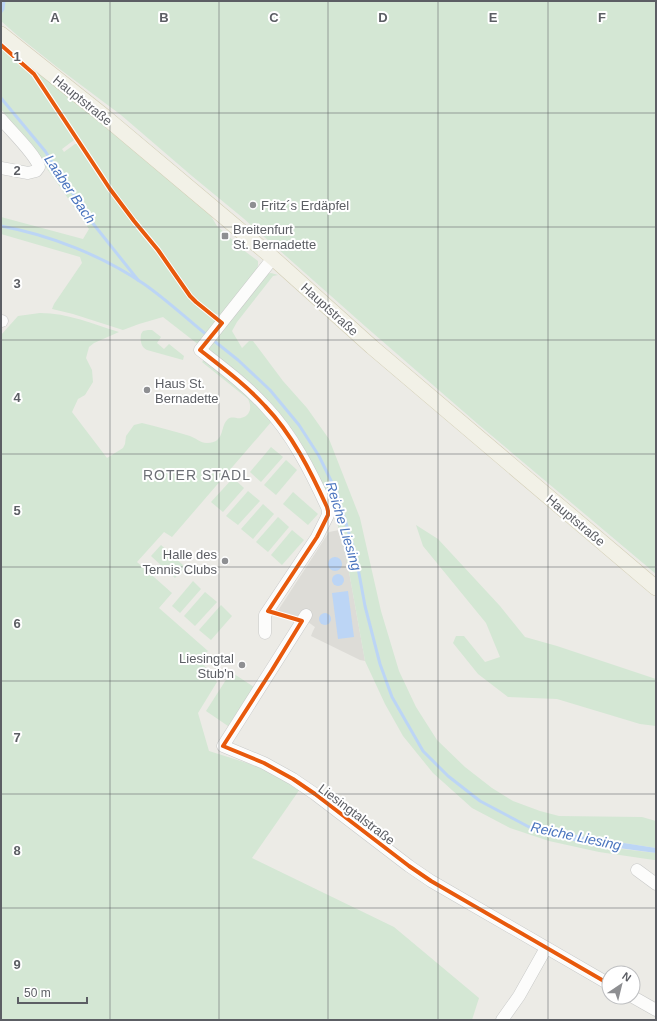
<svg xmlns="http://www.w3.org/2000/svg" width="657" height="1021" viewBox="0 0 657 1021" font-family="Helvetica,sans-serif">
  <style>
    .industrial { fill: #dddcd7 }
    .green { fill: #d4e7d4 }
    .water { fill: #bcd5f5 }
    .lines { fill: none; stroke-linecap: round; stroke-linejoin: round }
    .stream { stroke: #bcd5f5; stroke-width: 3 }
    .minor-casing { stroke: #c8c9c8; stroke-width: 13 }
    .major-casing { stroke: #d3ceb5; stroke-width: 16 }
    .minor { stroke: #fcfcfb; stroke-width: 12 }
    .major { stroke: #f2f1e7; stroke-width: 15 }
    .cycleway-casing { stroke: #fff; stroke-width: 6 }
    .cycleway { stroke: #e8590c; stroke-width: 4 }
    .grid { fill: none; stroke: #5c5e64; stroke-width: 1; stroke-opacity: 0.55 }
    .poi-dot { fill: #8e8f92; stroke: #fff; stroke-width: 1.5 }
    .labels { text-anchor: middle; stroke-width: 4; stroke-linejoin: round; paint-order: stroke }
    .street-label { font-size: 13px; fill: #5c5e64; stroke: #fff }
    .poi-label { font-size: 13px; fill: #5c5e64; stroke: #fff; text-anchor: start }
    .water-label { font-size: 14px; font-style: italic; fill: #4a74be; stroke: #fff }
    .neighbourhood-label { font-size: 14px; letter-spacing: 1px; fill: #6d7076; stroke: #fff }
    .grid-label { font-size: 13px; text-anchor: middle; font-weight: bold; fill: #5c5e64; stroke: #fff; stroke-width: 4; stroke-linejoin: round; paint-order: stroke }
  </style>
  <rect width="100%" height="100%" fill="#ecebe6"/>
  <polygon class="industrial" points="339,530 346,555 365,661 360,660 311,636 313,631 315,627 308,622 298,617 277,612 329,532"/>
  <g class="green">
    <polygon points="1,1 656,1 656,574 479,425 366,327 243,218 192,176 121,115 57,67 18,36 1,21"/>
    <path d="M 2,44 L 31,64 L 206,208 L 217,226 L 246,252 L 258,261 L 258,265 L 257,270 L 223,315 C 209,315 197,301 188,291 L 112,188 L 36,74 Z"/>
    <path d="M 1,48 L 33,76 L 73,135 L 74,140 L 62,149 L 64,152 L 75,144 L 77,144 L 78,145 L 127,214 L 165,264 L 189,296 L 197,306 L 216,321 L 199,345 L 163,317 L 139,324 L 123,330 L 73,314 L 52,309 L 54,304 L 82,263 L 80,257 L 1,234 L 1,217 L 83,239 L 89,229 C 61,188 33,147 1,109 Z"/>
    <path d="M 271,273 L 278,275 L 273,276 L 237,322 L 232,331 L 242,348 L 249,341 L 253,341 L 283,381 L 307,408 L 329,439 L 360,518 L 381,611 L 399,671 L 416,707 L 437,740 L 465,767 L 492,788 L 513,801 L 540,811 L 559,816 L 642,817 L 656,821 L 656,848 L 592,838 L 539,828 L 538,831 C 575,845 617,848 656,853 L 656,860 L 654,860 L 599,852 L 549,841 L 510,828 L 472,808 L 433,773 L 403,736 L 385,704 L 365,661 L 346,555 L 333,508 L 310,461 L 206,350 L 266,274 Z"/>
    <path d="M 40,313 C 68,313 93,324 119,332 L 94,343 L 89,347 L 86,358 L 92,370 L 93,382 L 85,395 L 78,399 L 72,412 L 107,458 L 123,448 L 125,444 L 126,436 L 134,425 L 142,423 C 158,427 174,431 190,436 C 196,438 200,443 207,443 C 225,443 220,427 227,420 C 231,415 236,419 241,418 C 251,416 252,406 248,399 L 202,362 L 204,360 L 249,394 L 272,421 L 172,537 L 164,532 L 137,562 L 172,593 L 159,608 L 208,651 L 200,660 L 217,682 L 198,713 L 209,751 L 247,763 L 275,774 L 300,789 L 252,858 L 394,927 L 479,998 L 472,1020 L 1,1020 L 1,335 L 18,316 Z"/>
    <path d="M 148,330 L 152,330 L 161,337 L 157,343 L 164,349 L 169,344 L 184,356 L 183,360 L 147,350 C 141,347 140,341 141,334 L 143,331 Z"/>
    <polygon points="271,447 283,457 261,482 250,472"/>
    <polygon points="286,460 297,470 276,495 264,485"/>
    <polygon points="233,478 244,488 223,512 211,502"/>
    <polygon points="248,491 260,501 238,525 226,516"/>
    <polygon points="293,492 318,514 308,525 283,504"/>
    <polygon points="263,504 274,514 253,539 241,529"/>
    <polygon points="278,517 289,527 268,552 256,542"/>
    <polygon points="416,525 438,539 500,606 525,637 557,646 656,679 656,726 640,724 557,699 508,697 478,674 453,643 456,636 464,636 485,662 500,657 486,623 423,546"/>
    <polygon points="292,530 304,540 282,565 271,555"/>
    <polygon points="161,545 185,567 175,578 151,556"/>
    <polygon points="193,581 201,589 180,613 172,606"/>
    <polygon points="205,592 217,602 195,626 184,616"/>
    <polygon points="221,605 232,616 211,640 199,630"/>
    <polygon points="231,672 254,687 228,726 206,711"/>
  </g>
  <g class="water">
    <circle cx="335" cy="564" r="7"/>
    <circle cx="338" cy="580" r="6"/>
    <polygon points="348,591 354,637 338,639 332,593"/>
    <circle cx="325" cy="619" r="6"/>
    <polygon points="539,828 592,838 656,848 656,853 581,843 538,831"/>
  </g>
  <g class="lines">
    <g class="stream">
      <polyline points="1,12 3,9 4,1"/>
      <polyline points="1,98 45,151 91,221 138,280"/>
      <path d="M 1,226 C 50,235 103,256 144,284 C 167,300 187,319 208,336"/>
      <polyline points="213,340 238,360 270,390 299,425 319,456 337,493 356,557 365,606 380,664 392,697 423,751 448,776 480,801 529,827 542,830"/>
    </g>
    <g class="minor-casing">
      <g id="minor">
        <path d="M 1,119 C 10,130 36,155 39,167 L 36,171 L 28,173 L 1,168"/>
        <polyline points="1,321 2,321"/>
        <polyline points="306,615 223,746 264,763 293,779 315,794 409,866 431,881 609,984"/>
        <path d="M 265,633 L 265,615 L 317,537 L 328,515 L 328,511 L 327,507 C 311,472 292,434 265,406 C 246,385 223,368 200,350 L 273,258"/>
        <polyline points="637,870 656,884"/>
        <polyline points="633,997 656,1010"/>
        <polyline points="502,1020 519,996 546,948"/>
      </g>
    </g>
    <g class="major-casing">
      <polyline id="major" points="1,34 104,116 273,258 372,347 656,588"/>
    </g>
    <use href="#minor" class="minor"/>
    <use href="#major" class="major"/>
    <g class="cycleway-casing">
      <path id="cycleway" d="M 1,45 L 34,74 L 110,189 L 134,221 L 158,250 L 190,296 L 196,302 L 222,323 L 200,350 C 223,368 246,385 265,406 C 292,434 311,472 327,507 L 328,511 L 328,515 L 317,537 L 268,611 L 302,621 L 272,670 L 223,746 L 264,763 L 293,779 L 315,794 L 409,866 L 431,881 L 609,984"/>
    </g>
    <use href="#cycleway" class="cycleway"/>
  </g>
  <path class="grid" d="M 110,1 L 110,1020M 219,1 L 219,1020M 328,1 L 328,1020M 438,1 L 438,1020M 548,1 L 548,1020M 1,113 L 656,113M 1,227 L 656,227M 1,340 L 656,340M 1,454 L 656,454M 1,567 L 656,567M 1,681 L 656,681M 1,794 L 656,794M 1,908 L 656,908"/>
  <g class="poi-dot">
    <circle cx="253" cy="205" r="4"/>
    <rect x="221" y="232" width="8" height="8" rx="2"/>
    <circle cx="147" cy="390" r="4"/>
    <circle cx="225" cy="561" r="4"/>
    <circle cx="242" cy="665" r="4"/>
  </g>
  <g class="labels">
    <g class="street-label">
      <text transform="translate(83 100) rotate(39)" y="5">Hauptstraße</text>
      <text transform="translate(330 309) rotate(42)" y="5">Hauptstraße</text>
      <text transform="translate(576 520) rotate(40)" y="5">Hauptstraße</text>
      <text transform="translate(357 814) rotate(37)" y="5">Liesingtalstraße</text>
    </g>
    <g class="poi-label">
      <text x="261" y="210">Fritz´s Erdäpfel</text>
      <text x="233" y="234">Breitenfurt<tspan x="233" dy="15">St. Bernadette</tspan></text>
      <text x="155" y="388">Haus St.<tspan x="155" dy="15">Bernadette</tspan></text>
      <text x="217" y="559" text-anchor="end">Halle des<tspan x="217" dy="15">Tennis Clubs</tspan></text>
      <text x="234" y="663" text-anchor="end">Liesingtal<tspan x="234" dy="15">Stub'n</tspan></text>
    </g>
    <g class="water-label">
      <text transform="translate(70 189) rotate(56)" y="5">Laaber Bach</text>
      <text transform="translate(344 526) rotate(73)" y="5">Reiche Liesing</text>
      <text transform="translate(576 836) rotate(12)" y="5">Reiche Liesing</text>
    </g>
    <g class="neighbourhood-label">
      <text x="197" y="480">ROTER STADL</text>
    </g>
  </g>
  <g class="grid-label">
    <text x="55" y="22">A</text>
    <text x="164" y="22">B</text>
    <text x="274" y="22">C</text>
    <text x="383" y="22">D</text>
    <text x="493" y="22">E</text>
    <text x="602" y="22">F</text>
    <text x="17" y="61">1</text>
    <text x="17" y="175">2</text>
    <text x="17" y="288">3</text>
    <text x="17" y="402">4</text>
    <text x="17" y="515">5</text>
    <text x="17" y="628">6</text>
    <text x="17" y="742">7</text>
    <text x="17" y="855">8</text>
    <text x="17" y="969">9</text>
  </g>
  <rect width="657" height="1021" fill="none" stroke="#5c5e64" stroke-width="4"/>
  <g transform="translate(621 985) rotate(35)"><circle r="19" fill="#ffffff" stroke="#bebfc1"/>
  <path d="M0-3L7 15L0 10L-7 15Z" fill="#8e8f92"/>
  <text y="-6" font-size="11" font-weight="bold" text-anchor="middle" fill="#5c5e64">N</text>
  </g>
  <path d="M18 997v6h69v-6" fill="none" stroke="#5c5e64" stroke-width="2"/>
  <text x="24" y="997" font-size="12" fill="#5c5e64" stroke="#ffffff" stroke-width="3" paint-order="stroke">50 m</text>
</svg>
